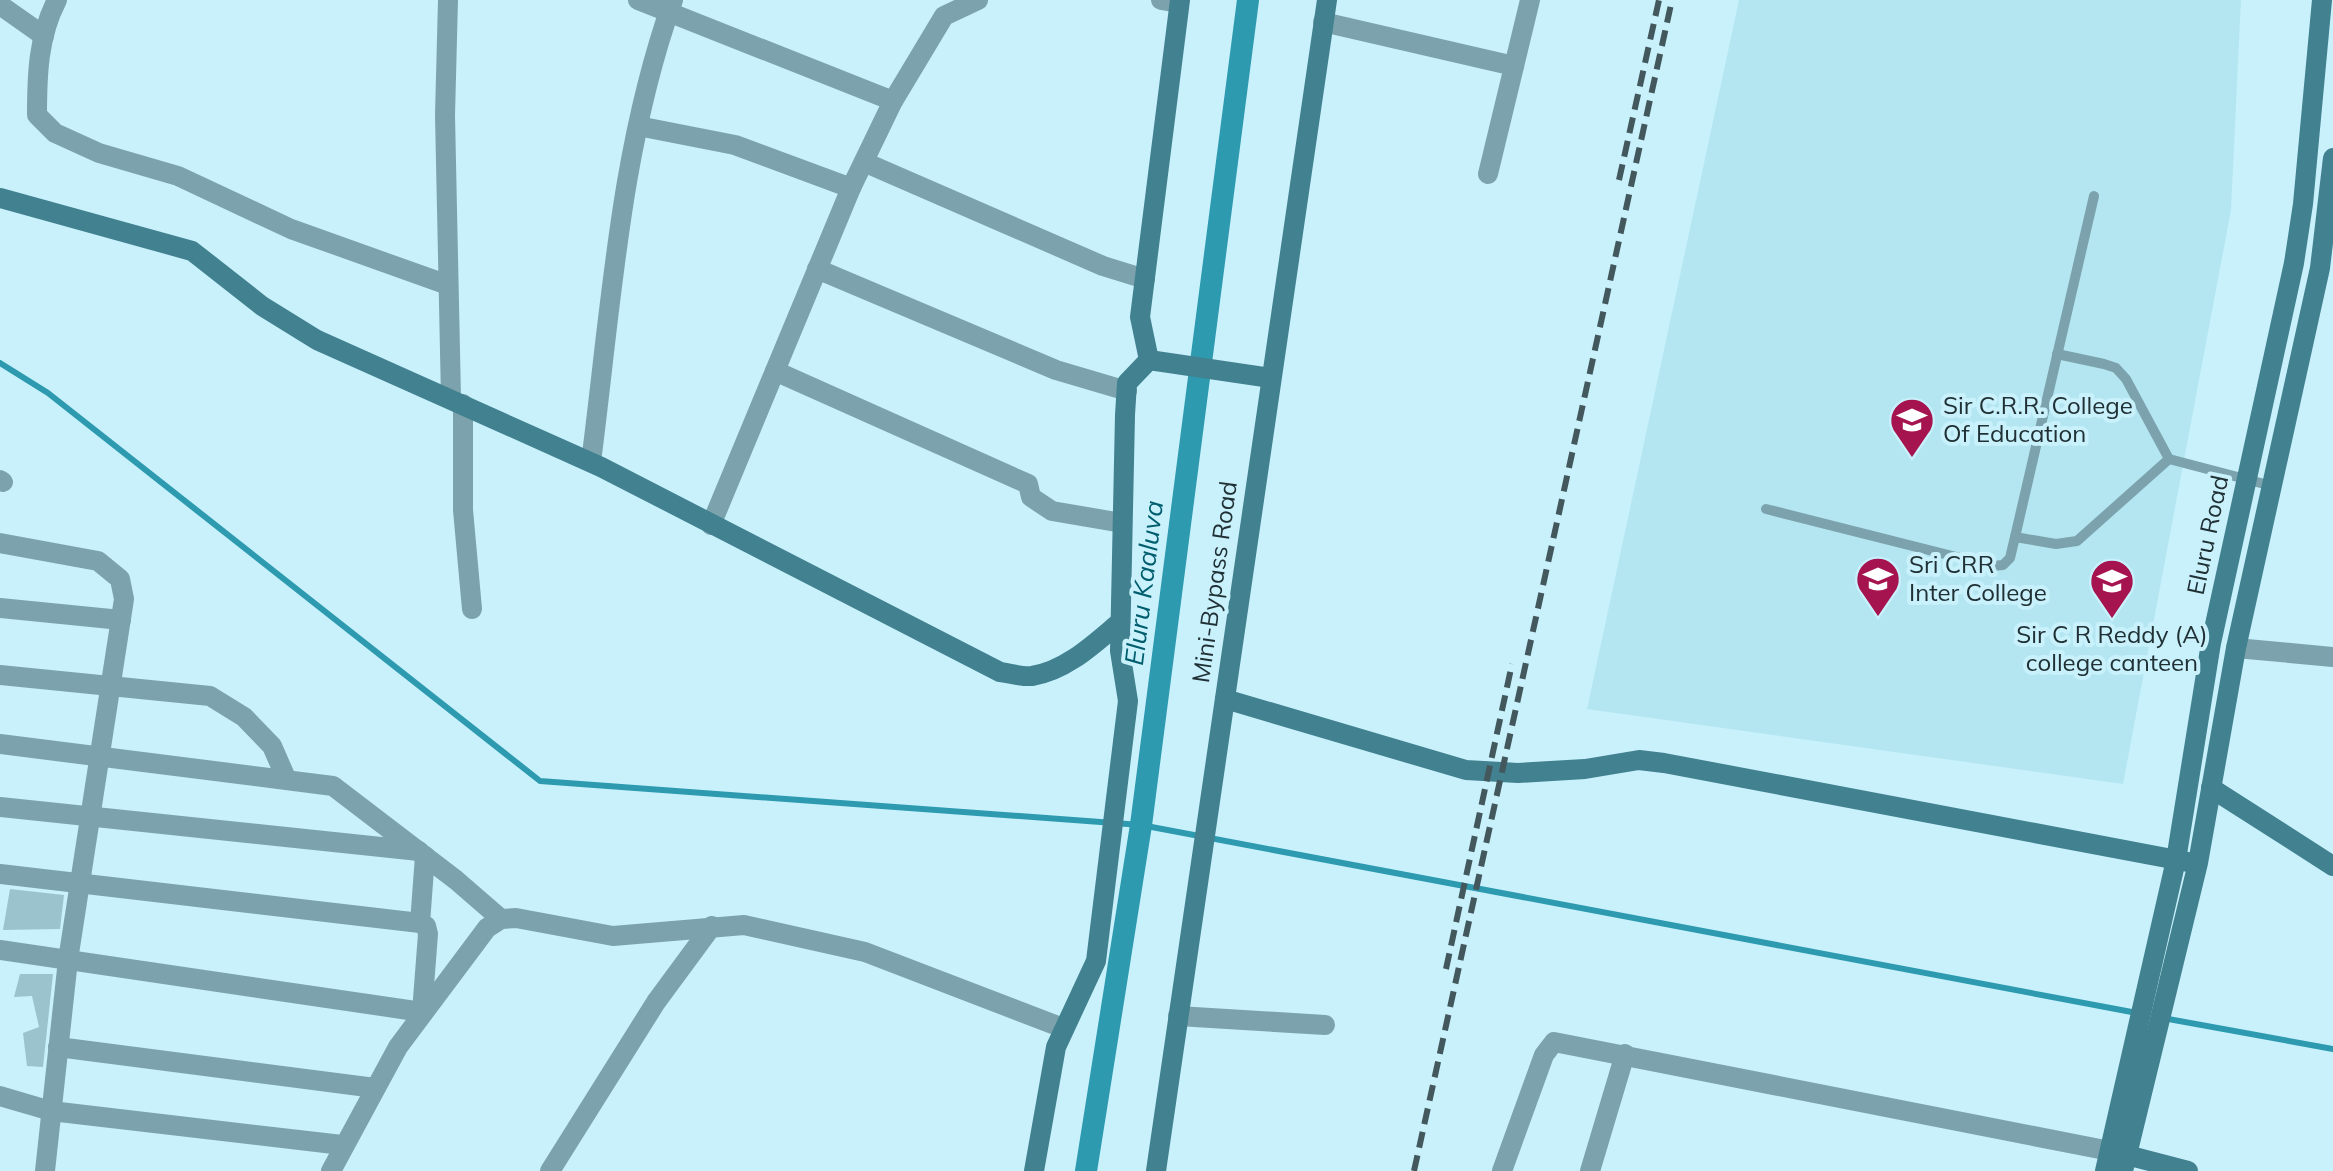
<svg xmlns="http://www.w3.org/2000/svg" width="2333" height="1171" viewBox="0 0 2333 1171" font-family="Mulish,sans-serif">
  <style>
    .built { fill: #b4e6f2 }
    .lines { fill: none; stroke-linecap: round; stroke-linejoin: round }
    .stream { stroke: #2d9ab0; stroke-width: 6 }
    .canal { stroke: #2d9ab0; stroke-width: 22 }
    .building { fill: #9bc3cd }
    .lane { stroke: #7ca3ad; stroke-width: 10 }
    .street { stroke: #7ca3ad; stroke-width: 20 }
    .secondary { stroke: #42818f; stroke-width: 20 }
    .rail { stroke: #43585d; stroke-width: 6; stroke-dasharray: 16 8; stroke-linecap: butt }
    .labels { text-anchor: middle; stroke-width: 8; stroke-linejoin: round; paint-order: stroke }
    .poi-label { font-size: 24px; fill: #203034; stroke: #c8f1fc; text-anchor: start }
    .street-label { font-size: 24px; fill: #203034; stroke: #c8f1fc }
    .water-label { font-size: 26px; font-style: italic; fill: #005d6d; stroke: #c8f1fc }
  </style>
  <rect width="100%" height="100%" fill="#c8f1fc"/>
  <polygon class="built" points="1739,0 2241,0 2231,210 2123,784 1587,709"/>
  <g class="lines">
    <g class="stream">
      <polyline points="0,363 48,393 540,781 1141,825 2137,1013"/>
      <polyline points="2163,1018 2333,1049"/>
    </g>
    <polyline class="canal" points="1086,1171 1141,825 1248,0"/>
  </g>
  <g class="building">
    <polygon points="10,889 64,895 60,929 3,930"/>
    <polygon points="20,974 53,974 43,1067 27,1066 23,1033 39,1027 32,996 14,997"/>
  </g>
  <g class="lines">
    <g class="lane">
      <polyline points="2169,459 2272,486"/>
      <polyline points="1766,509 1992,566 2003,565 2010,558 2015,537 2094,196"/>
      <polyline points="2015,537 2056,544 2077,541 2169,459 2126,379 2116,368 2104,364 2057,354"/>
    </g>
    <g class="street">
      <path d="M 57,0 C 38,36 37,76 37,115 L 55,133 L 99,153 L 178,176 L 291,229 L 448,285"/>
      <polyline points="448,0 445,115 451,398"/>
      <polyline points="638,0 893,101"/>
      <polyline points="1161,0 1179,3"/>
      <polyline points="0,5 44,36"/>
      <polyline points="1323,22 1514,66"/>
      <polyline points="638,126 735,145 851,188"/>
      <polyline points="864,162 1103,266 1145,279"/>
      <polyline points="1488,174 1530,0"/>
      <polyline points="817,269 1056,370 1127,391"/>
      <polyline points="775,371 1028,484 1031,497 1052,511 1122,523"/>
      <polyline points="463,404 463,510 472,609"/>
      <path d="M 591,462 C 611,308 620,147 673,0"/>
      <polyline points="0,480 3,482"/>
      <polyline points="711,525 851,188 893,101 944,16 978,0"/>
      <polyline points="0,543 98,561 120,579 124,599 68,960 45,1171"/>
      <polyline points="0,608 121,620"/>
      <polyline points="2236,648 2333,657"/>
      <polyline points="0,675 210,696 244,717 272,746 286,778"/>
      <polyline points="0,744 333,786 456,880 501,919"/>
      <polyline points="0,807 419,851"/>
      <polyline points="0,874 420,923 426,926 428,934 422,1012"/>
      <polyline points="420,923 425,856"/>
      <polyline points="0,950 422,1012"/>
      <polyline points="1178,1016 1325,1025"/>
      <polyline points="58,1047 375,1088"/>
      <polyline points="0,1096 51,1111 342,1145"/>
      <polyline points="331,1171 398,1047 487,928 501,919 516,918 613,936 744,925 865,952 1063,1028"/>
      <polyline points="550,1171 656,1002 712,926"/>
      <polyline points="1502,1171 1544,1055 1554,1042 2110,1151"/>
      <polyline points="1590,1171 1625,1054"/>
    </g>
    <g class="secondary">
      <path d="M 0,198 L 192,251 L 262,306 L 317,340 L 601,467 L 1000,672 C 1009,673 1022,677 1032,676 C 1066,671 1095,643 1120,622"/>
      <polyline points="1149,360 1140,317 1180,0"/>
      <polyline points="1149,360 1271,378"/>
      <polyline points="1225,699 1466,770 1518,773 1585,769 1639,760 1664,763 2188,862"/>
      <polyline points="2211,788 2333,866"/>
      <polyline points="2115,1152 2188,1171"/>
      <polyline points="1034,1171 1056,1047 1096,961 1128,701 1120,651 1125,415 1127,383 1149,360"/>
      <polyline points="1156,1171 1327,0"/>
      <polyline points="2105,1171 2176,860 2211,643 2294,263 2303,204 2322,0"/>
      <polyline points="2123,1171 2198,863 2236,648 2320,268 2333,158"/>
    </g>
    <g class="rail">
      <polyline points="1619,180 1659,0"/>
      <polyline points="1446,969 1512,664"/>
      <polyline points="1414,1171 1672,0"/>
    </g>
  </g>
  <defs>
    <g id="university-pin" transform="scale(2.3)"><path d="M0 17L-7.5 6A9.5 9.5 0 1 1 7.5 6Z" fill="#a61450" stroke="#c8f1fc"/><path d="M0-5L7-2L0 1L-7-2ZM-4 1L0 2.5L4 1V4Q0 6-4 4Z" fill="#fff"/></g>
  </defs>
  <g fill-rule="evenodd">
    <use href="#university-pin" x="1912" y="420"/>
    <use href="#university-pin" x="1878" y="579"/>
    <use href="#university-pin" x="2112" y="581"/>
  </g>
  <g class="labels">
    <g class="poi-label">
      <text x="1943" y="414">Sir C.R.R. College<tspan x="1943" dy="28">Of Education</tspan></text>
      <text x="1909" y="573">Sri CRR<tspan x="1909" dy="28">Inter College</tspan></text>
      <text x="2112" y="643" text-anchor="middle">Sir C R Reddy (A)<tspan x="2112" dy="28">college canteen</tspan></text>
    </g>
    <g class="street-label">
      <text transform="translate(2208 535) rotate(-78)" y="8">Eluru Road</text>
      <text transform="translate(1215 582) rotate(-82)" y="8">Mini-Bypass Road</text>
    </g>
    <g class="water-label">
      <text transform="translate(1144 583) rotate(-83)" y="9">Eluru Kaaluva</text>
    </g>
  </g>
</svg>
